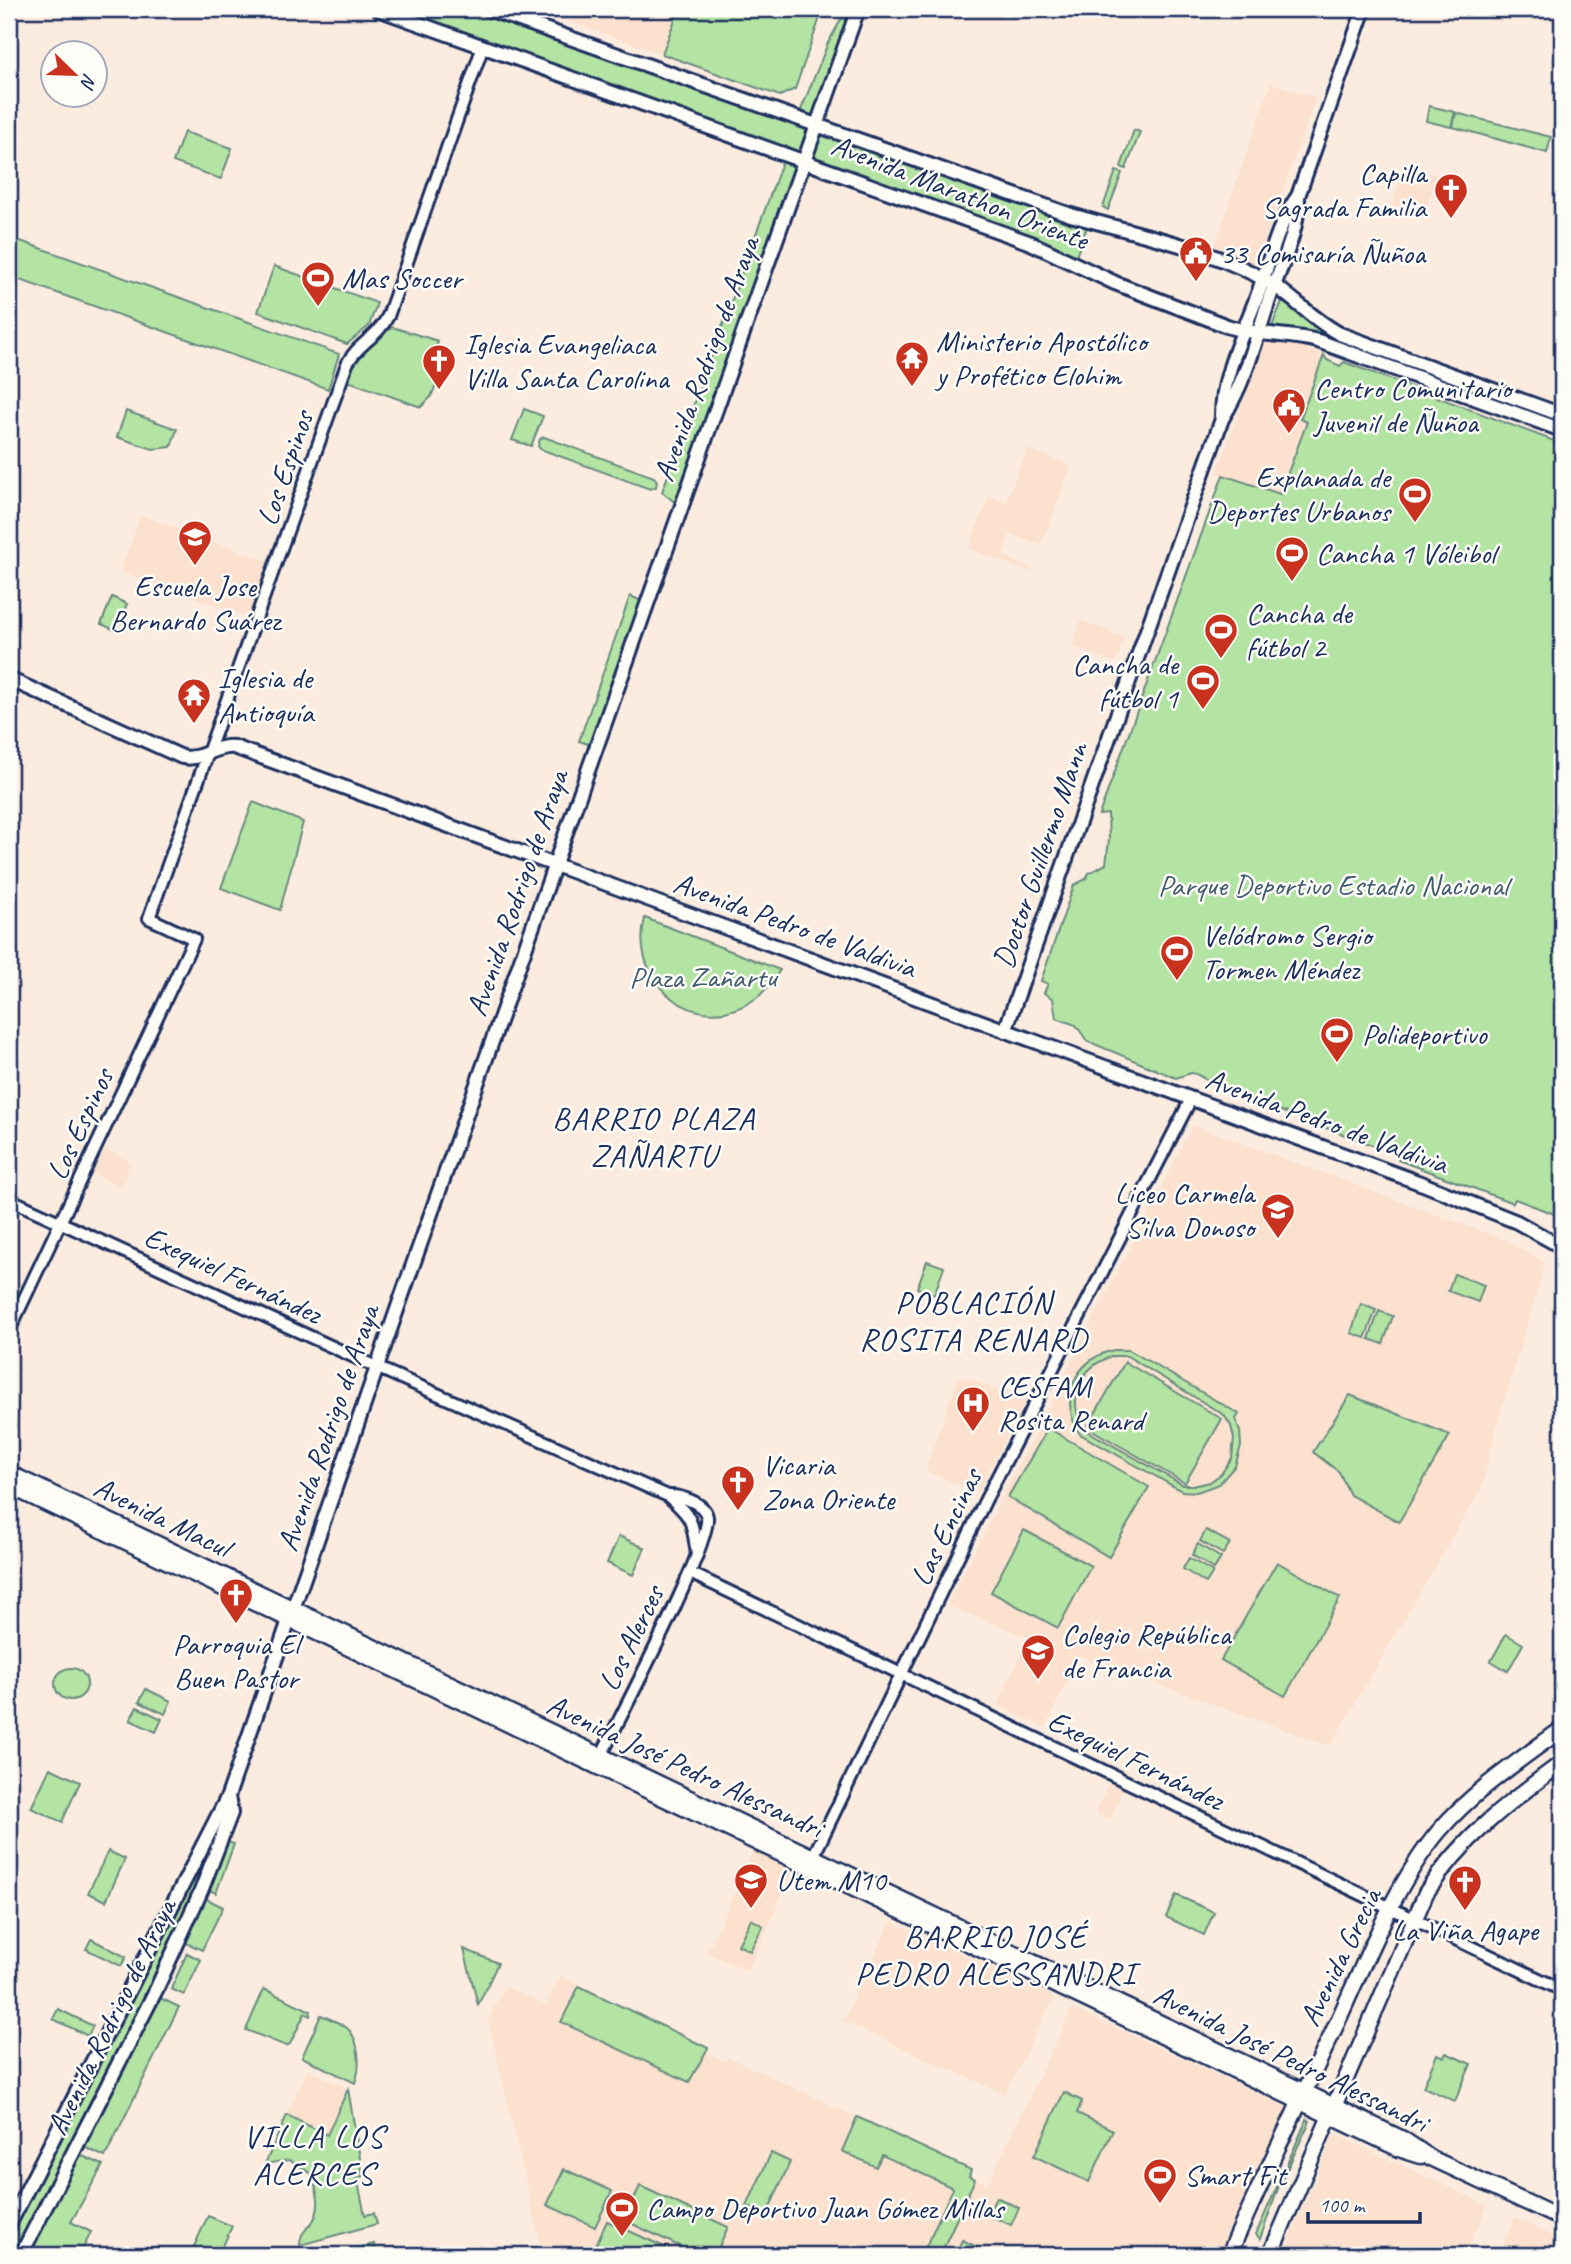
<svg xmlns="http://www.w3.org/2000/svg" width="1571" height="2264" viewBox="0 0 1571 2264" font-family="Caveat,sans-serif">
  <style>
    .built { fill: #fbe1ce }
    .green { fill: #b4e4a3; stroke: #688a80; stroke-width: 2; fill-rule: evenodd }
    .lines { fill: none; stroke-linecap: round; stroke-linejoin: round }
    .tertiary-casing { stroke: #1b2f5e; stroke-width: 16 }
    .secondary-casing { stroke: #1b2f5e; stroke-width: 18 }
    .primary-casing { stroke: #1b2f5e; stroke-width: 19 }
    .tertiary { stroke: #fdfcf7; stroke-width: 10 }
    .secondary { stroke: #fdfcf7; stroke-width: 12 }
    .primary { stroke: #fdfcf7; stroke-width: 14 }
    .labels { text-anchor: middle; stroke-width: 5; stroke-linejoin: round; paint-order: stroke }
    .poi-label { font-size: 30px; fill: #1b2f5e; stroke: #fdfcf7; text-anchor: start }
    .street-label { font-size: 30px; fill: #1b2f5e; stroke: #fdfcf7 }
    .park-label { font-size: 30px; fill: #415c6f; stroke: #fdfcf7 }
    .neighbourhood-label { font-size: 32px; letter-spacing: 2px; fill: #1b2f5e; stroke: #fdfcf7 }
  </style>
  <rect width="100%" height="100%" fill="#fcecdf"/>
  <filter id="ink" filterUnits="userSpaceOnUse"><feTurbulence type="fractalNoise" baseFrequency=".0143" numOctaves="2"/><feDisplacementMap in="SourceGraphic" scale="14" xChannelSelector="R" yChannelSelector="G"/><feConvolveMatrix kernelMatrix="1 2 1 2 8 2 1 2 1" color-interpolation-filters="sRGB"/></filter>
  <g filter="url(#ink)">
    <g class="built">
      <polygon points="534,9 679,9 662,54"/>
      <polygon points="1271,83 1316,98 1256,266 1213,250"/>
      <polygon points="1405,166 1438,175 1422,219 1391,208"/>
      <polygon points="1265,341 1292,343 1324,355 1301,419 1307,422 1280,494 1217,473"/>
      <polygon points="1027,449 1067,464 1070,469 1041,545 1010,534 1003,556 1032,568 1030,572 969,549 989,496 1006,502"/>
      <polygon points="141,515 270,562 249,617 120,572"/>
      <polygon points="1081,621 1125,637 1117,660 1114,662 1072,647"/>
      <polygon points="1193,1125 1505,1240 1545,1263 1496,1429 1482,1487 1330,1746 1079,1656 1045,1728 997,1705 1029,1638 947,1605"/>
      <polygon points="104,1149 131,1162 120,1186 93,1173"/>
      <polygon points="964,1377 1025,1401 978,1492 928,1472 926,1466 958,1379"/>
      <polygon points="1110,1781 1124,1787 1110,1819 1095,1812"/>
      <polygon points="754,1850 794,1868 748,1971 707,1953"/>
      <polygon points="891,1921 1052,1996 1053,2000 1005,2094 843,2021"/>
      <polygon points="1500,1927 1513,1933 1506,1949 1493,1943"/>
      <polygon points="560,1976 708,2048 706,2052 726,2062 728,2057 971,2170 969,2176 988,2184 1072,2008 1289,2108 1220,2255 543,2255 488,2019 505,1986 546,2005"/>
      <polygon points="308,2069 348,2089 327,2135 287,2115"/>
      <polygon points="1334,2134 1488,2205 1465,2255 1283,2255"/>
      <polygon points="1515,2218 1562,2240 1562,2255 1498,2255"/>
    </g>
    <g class="green">
      <polygon points="401,9 478,9 785,118 1089,222 1075,259 894,189 869,176"/>
      <polygon points="679,9 823,9 795,89 780,96 662,54"/>
      <polygon points="847,9 854,9 816,115 813,117 801,110 828,43"/>
      <polygon points="1429,106 1455,112 1451,127 1426,121"/>
      <polygon points="1456,113 1551,137 1547,153 1453,127"/>
      <polygon points="1134,130 1140,132 1126,169 1121,167"/>
      <polygon points="184,132 232,148 221,179 173,162"/>
      <polygon points="783,160 795,165 676,503 662,492"/>
      <polygon points="1116,171 1122,173 1108,210 1103,207"/>
      <polygon points="9,237 339,354 328,389 9,276"/>
      <polygon points="274,266 377,303 369,326 347,344 258,312"/>
      <polygon points="1283,299 1320,329 1318,337 1271,329"/>
      <polygon points="392,327 438,341 432,369 439,377 431,397 421,407 348,381 356,357"/>
      <polygon points="1324,355 1327,360 1340,366 1344,362 1562,444 1562,1217 1515,1199 1513,1203 1398,1160 1399,1155 1251,1100 1243,1100 1196,1074 1191,1073 1176,1078 1087,1041 1076,1025 1056,1018 1053,999 1044,993 1048,984 1041,981 1074,885 1086,879 1089,873 1106,864 1109,839 1108,814 1099,815 1223,475 1280,494 1307,422 1300,419"/>
      <polygon points="524,409 543,416 531,446 512,440"/>
      <polygon points="126,411 177,429 171,447 153,449 117,437"/>
      <polygon points="544,437 654,477 657,481 656,487 650,489 540,449 538,446 540,439"/>
      <polygon points="630,596 642,601 591,745 579,741"/>
      <polygon points="112,597 127,604 115,630 101,624"/>
      <polygon points="253,802 303,822 280,910 221,888"/>
      <path d="M 645,918 L 780,970 C 773,981 766,991 755,999 C 697,1040 628,983 645,918 Z"/>
      <polygon points="927,1261 944,1267 934,1295 917,1288"/>
      <polygon points="1454,1274 1484,1285 1478,1302 1448,1291"/>
      <polygon points="1361,1304 1376,1310 1365,1338 1351,1333"/>
      <polygon points="1379,1311 1393,1316 1383,1344 1369,1339"/>
      <path d="M 1114,1350 L 1129,1350 L 1239,1414 L 1236,1419 L 1240,1432 L 1241,1446 L 1235,1466 L 1219,1484 L 1197,1492 L 1182,1491 L 1080,1434 C 1058,1400 1074,1359 1114,1350 ZM 1114,1356 L 1127,1356 L 1224,1415 L 1231,1426 L 1234,1438 L 1232,1458 L 1221,1474 L 1210,1482 L 1197,1485 L 1183,1485 L 1084,1429 C 1066,1399 1080,1365 1114,1356 Z"/>
      <polygon points="1125,1362 1222,1419 1185,1483 1087,1427"/>
      <polygon points="1350,1395 1450,1435 1399,1522 1350,1495 1339,1472 1313,1452"/>
      <polygon points="1048,1428 1149,1487 1109,1557 1008,1497"/>
      <polygon points="1024,1530 1091,1566 1058,1628 991,1592"/>
      <polygon points="1206,1530 1230,1543 1223,1554 1200,1541"/>
      <polygon points="619,1536 645,1548 633,1575 607,1563"/>
      <polygon points="1198,1544 1221,1558 1214,1569 1192,1555"/>
      <polygon points="1189,1558 1213,1572 1206,1583 1183,1569"/>
      <polygon points="1277,1562 1340,1598 1285,1696 1221,1660"/>
      <polygon points="1506,1634 1523,1644 1508,1671 1491,1661"/>
      <circle cx="71" cy="1684" r="16"/>
      <polygon points="146,1689 171,1701 165,1714 139,1702"/>
      <polygon points="137,1707 162,1719 156,1732 130,1720"/>
      <polygon points="50,1768 80,1782 62,1822 31,1808"/>
      <polygon points="226,1803 199,1890 40,2204 14,2255 9,2255 9,2236"/>
      <polygon points="228,1842 234,1844 216,1893 209,1890"/>
      <polygon points="108,1851 125,1859 106,1901 88,1893"/>
      <polygon points="1176,1895 1214,1912 1204,1935 1166,1917"/>
      <polygon points="205,1898 223,1907 202,1950 184,1942"/>
      <polygon points="751,1919 763,1926 750,1951 738,1945"/>
      <polygon points="91,1939 126,1957 121,1966 86,1949"/>
      <polygon points="464,1949 498,1963 478,2005"/>
      <polygon points="187,1953 201,1960 184,1995 171,1989"/>
      <polygon points="579,1986 708,2048 689,2082 561,2022"/>
      <polygon points="264,1989 311,2011 310,2016 305,2013 290,2044 286,2046 246,2030"/>
      <polygon points="160,1998 179,2007 105,2157 84,2147"/>
      <polygon points="58,2009 93,2026 88,2036 53,2019"/>
      <path d="M 321,2015 C 329,2019 340,2022 347,2028 C 360,2039 361,2068 355,2083 L 302,2057 Z"/>
      <polygon points="1446,2053 1471,2064 1455,2101 1423,2087 1437,2054 1444,2057"/>
      <path d="M 348,2089 L 363,2176 L 357,2178 L 365,2215 L 374,2213 L 377,2224 L 300,2245 C 300,2232 306,2231 313,2221 C 323,2205 316,2190 312,2174 L 289,2160 L 265,2164 L 287,2115 L 327,2135 Z"/>
      <polygon points="1064,2092 1082,2101 1077,2113 1113,2130 1089,2182 1034,2156"/>
      <polygon points="857,2117 971,2170 969,2176 975,2179 940,2255 922,2255 953,2188 882,2155 876,2167 842,2151"/>
      <polygon points="1307,2119 1310,2121 1279,2186 1260,2239 1256,2234"/>
      <polygon points="771,2153 790,2162 767,2214 747,2206"/>
      <polygon points="78,2154 103,2165 71,2222 91,2232 80,2255 27,2255"/>
      <polygon points="564,2169 612,2191 595,2227 547,2205"/>
      <polygon points="640,2186 728,2227 715,2255 698,2255 624,2220"/>
      <polygon points="996,2197 1019,2208 1011,2225 988,2215"/>
      <polygon points="208,2216 232,2226 219,2255 190,2255"/>
      <polygon points="607,2221 682,2255 591,2255"/>
      <polygon points="962,2240 977,2247 973,2255 955,2255"/>
      <polygon points="374,2244 376,2255 324,2255"/>
    </g>
    <g class="lines">
      <g class="tertiary-casing">
        <g id="tertiary">
          <path d="M 9,1199 L 385,1371 L 668,1496 C 694,1519 692,1521 697,1555"/>
          <path d="M 9,1331 L 194,939 L 149,918 L 347,364 C 357,344 378,337 388,316 L 483,46"/>
          <polyline points="690,1573 1562,1990"/>
          <path d="M 599,1760 C 617,1723 711,1545 707,1517 C 705,1503 680,1495 668,1496"/>
          <polyline points="811,1861 985,1501 1191,1099"/>
          <polyline points="9,2253 13,2255"/>
        </g>
      </g>
      <g class="secondary-casing">
        <g id="secondary">
          <path d="M 378,9 L 1031,243 L 1115,283 L 1227,326 C 1256,336 1288,333 1318,341 L 1562,430"/>
          <path d="M 488,9 L 1071,215 C 1133,233 1198,245 1256,275 C 1288,290 1309,318 1340,334 L 1562,415"/>
          <path d="M 1222,415 C 1222,373 1245,330 1259,291 C 1270,259 1278,223 1298,196 L 1364,9"/>
          <path d="M 9,679 L 182,757 C 201,761 215,745 234,747 L 1423,1184 L 1517,1222 L 1562,1247"/>
          <path d="M 1005,1031 L 1222,419 C 1246,381 1257,336 1271,294 C 1282,263 1299,230 1298,196"/>
          <polyline points="9,2225 228,1796 399,1304 858,9"/>
          <polyline points="21,2255 156,1990 201,1891 231,1813 228,1797"/>
        </g>
      </g>
      <g class="primary-casing">
        <g id="primary">
          <polyline points="9,1473 1349,2113 1403,2139 1431,2158 1562,2219"/>
          <polyline points="9,1486 1399,2149 1421,2156"/>
          <path d="M 1229,2255 C 1262,2177 1301,2101 1337,2023 C 1365,1962 1396,1882 1439,1831 C 1473,1791 1520,1760 1562,1729"/>
          <path d="M 1270,2255 L 1426,1893 C 1461,1839 1511,1800 1562,1763"/>
        </g>
      </g>
      <use href="#tertiary" class="tertiary"/>
      <use href="#secondary" class="secondary"/>
      <use href="#primary" class="primary"/>
    </g>
  </g>
  <defs>
    <g id="church-pin" transform="scale(1.75)"><path d="M0 17L-7.5 6A9.5 9.5 0 1 1 7.5 6Z" fill="#c8321e" stroke="#fdfcf7"/><path d="M-1.2-6h2.4v3.5h3.3v2.4h-3.3V6h-2.4V-.1h-3.3v-2.4h3.3Z" fill="#fff"/></g>
    <g id="civic-pin" transform="scale(1.75)"><path d="M0 17L-7.5 6A9.5 9.5 0 1 1 7.5 6Z" fill="#c8321e" stroke="#fdfcf7"/><path d="M-.6-6.5H3V-4.5H.6V-3L4-1V1h2V6H-6V1h2V-1L-.6-3ZM-1.2 2.5V6h2.4V2.5Z" fill="#fff"/></g>
    <g id="stadium-pin" transform="scale(1.75)"><path d="M0 17L-7.5 6A9.5 9.5 0 1 1 7.5 6Z" fill="#c8321e" stroke="#fdfcf7"/><path d="M0-5a6.5 5 0 1 0 0 10a6.5 5 0 1 0 0-10ZM-3.5-1.8h7v3.6h-7Z" fill="#fff"/></g>
    <g id="temple-pin" transform="scale(1.75)"><path d="M0 17L-7.5 6A9.5 9.5 0 1 1 7.5 6Z" fill="#c8321e" stroke="#fdfcf7"/><path d="M0-6L5-2H3V0L6.5 2.5H4V6H1.5V3h-3V6H-4V2.5H-6.5L-3 0V-2H-5Z" fill="#fff"/></g>
    <g id="school-pin" transform="scale(1.75)"><path d="M0 17L-7.5 6A9.5 9.5 0 1 1 7.5 6Z" fill="#c8321e" stroke="#fdfcf7"/><path d="M0-5L7-2L0 1L-7-2ZM-4 1L0 2.5L4 1V4Q0 6-4 4Z" fill="#fff"/></g>
    <g id="hospital-pin" transform="scale(1.75)"><path d="M0 17L-7.5 6A9.5 9.5 0 1 1 7.5 6Z" fill="#c8321e" stroke="#fdfcf7"/><path d="M-5-5h3v3.5h4V-5h3V5h-3V1.5h-4V5h-3Z" fill="#fff"/></g>
    <g id="university-pin" transform="scale(1.75)"><path d="M0 17L-7.5 6A9.5 9.5 0 1 1 7.5 6Z" fill="#c8321e" stroke="#fdfcf7"/><path d="M0-5L7-2L0 1L-7-2ZM-4 1L0 2.5L4 1V4Q0 6-4 4Z" fill="#fff"/></g>
  </defs>
  <g fill-rule="evenodd">
    <use href="#church-pin" x="1451" y="190"/>
    <use href="#civic-pin" x="1196" y="253"/>
    <use href="#stadium-pin" x="318" y="278"/>
    <use href="#temple-pin" x="912" y="358"/>
    <use href="#church-pin" x="439" y="361"/>
    <use href="#civic-pin" x="1289" y="405"/>
    <use href="#stadium-pin" x="1415" y="494"/>
    <use href="#school-pin" x="195" y="537"/>
    <use href="#stadium-pin" x="1292" y="553"/>
    <use href="#stadium-pin" x="1221" y="630"/>
    <use href="#stadium-pin" x="1203" y="681"/>
    <use href="#temple-pin" x="194" y="695"/>
    <use href="#stadium-pin" x="1177" y="952"/>
    <use href="#stadium-pin" x="1337" y="1034"/>
    <use href="#school-pin" x="1278" y="1210"/>
    <use href="#hospital-pin" x="973" y="1403"/>
    <use href="#church-pin" x="738" y="1482"/>
    <use href="#church-pin" x="236" y="1595"/>
    <use href="#school-pin" x="1038" y="1651"/>
    <use href="#university-pin" x="751" y="1880"/>
    <use href="#church-pin" x="1465" y="1882"/>
    <use href="#stadium-pin" x="1160" y="2175"/>
    <use href="#stadium-pin" x="622" y="2208"/>
  </g>
  <g class="labels">
    <g class="poi-label">
      <text x="1426" y="183" text-anchor="end">Capilla<tspan x="1426" dy="34">Sagrada Familia</tspan></text>
      <text x="1220" y="263">33 Comisaría Ñuñoa</text>
      <text x="342" y="288">Mas Soccer</text>
      <text x="936" y="351">Ministerio Apostólico<tspan x="936" dy="34">y Profético Elohim</tspan></text>
      <text x="464" y="354">Iglesia Evangeliaca<tspan x="464" dy="34">Villa Santa Carolina</tspan></text>
      <text x="1314" y="398">Centro Comunitario<tspan x="1314" dy="34">Juvenil de Ñuñoa</tspan></text>
      <text x="1390" y="487" text-anchor="end">Explanada de<tspan x="1390" dy="34">Deportes Urbanos</tspan></text>
      <text x="1316" y="563">Cancha 1 Vóleibol</text>
      <text x="195" y="596" text-anchor="middle">Escuela Jose<tspan x="195" dy="34">Bernardo Suárez</tspan></text>
      <text x="1246" y="623">Cancha de<tspan x="1246" dy="34">fútbol 2</tspan></text>
      <text x="1178" y="674" text-anchor="end">Cancha de<tspan x="1178" dy="34">fútbol 1</tspan></text>
      <text x="218" y="688">Iglesia de<tspan x="218" dy="34">Antioquía</tspan></text>
      <text x="1202" y="945">Velódromo Sergio<tspan x="1202" dy="34">Tormen Méndez</tspan></text>
      <text x="1362" y="1044">Polideportivo</text>
      <text x="1254" y="1203" text-anchor="end">Liceo Carmela<tspan x="1254" dy="34">Silva Donoso</tspan></text>
      <text x="998" y="1396">CESFAM<tspan x="998" dy="34">Rosita Renard</tspan></text>
      <text x="762" y="1475">Vicaria<tspan x="762" dy="34">Zona Oriente</tspan></text>
      <text x="1062" y="1644">Colegio República<tspan x="1062" dy="34">de Francia</tspan></text>
      <text x="236" y="1654" text-anchor="middle">Parroquia El<tspan x="236" dy="34">Buen Pastor</tspan></text>
      <text x="776" y="1890">Utem M10</text>
      <text x="1465" y="1940" text-anchor="middle">La Viña Agape</text>
      <text x="1184" y="2185">Smart Fit</text>
      <text x="646" y="2218">Campo Deportivo Juan Gómez Millas</text>
    </g>
    <g class="street-label">
      <text transform="translate(960 192) rotate(21)" y="10">Avenida Marathon Oriente</text>
      <text transform="translate(706 359) rotate(-70)" y="10">Avenida Rodrigo de Araya</text>
      <text transform="translate(285 468) rotate(-71)" y="10">Los Espinos</text>
      <text transform="translate(1040 855) rotate(-71)" y="10">Doctor Guillermo Mann</text>
      <text transform="translate(517 893) rotate(-71)" y="10">Avenida Rodrigo de Araya</text>
      <text transform="translate(795 925) rotate(20)" y="10">Avenida Pedro de Valdivia</text>
      <text transform="translate(1327 1121) rotate(20)" y="10">Avenida Pedro de Valdivia</text>
      <text transform="translate(80 1124) rotate(-65)" y="10">Los Espinos</text>
      <text transform="translate(233 1275) rotate(25)" y="10">Exequiel Fernández</text>
      <text transform="translate(328 1428) rotate(-71)" y="10">Avenida Rodrigo de Araya</text>
      <text transform="translate(162 1517) rotate(26)" y="10">Avenida Macul</text>
      <text transform="translate(946 1527) rotate(-64)" y="10">Las Encinas</text>
      <text transform="translate(631 1638) rotate(-64)" y="10">Los Alerces</text>
      <text transform="translate(1136 1760) rotate(26)" y="10">Exequiel Fernández</text>
      <text transform="translate(685 1766) rotate(25)" y="10">Avenida José Pedro Alessandri</text>
      <text transform="translate(1340 1957) rotate(-64)" y="10">Avenida Grecia</text>
      <text transform="translate(111 2017) rotate(-64)" y="10">Avenida Rodrigo de Araya</text>
      <text transform="translate(1291 2058) rotate(26)" y="10">Avenida José Pedro Alessandri</text>
    </g>
    <g class="park-label">
      <text x="1333" y="895">Parque Deportivo Estadio Nacional</text>
      <text x="703" y="987">Plaza Zañartu</text>
    </g>
    <g class="neighbourhood-label">
      <text x="654" y="1129">BARRIO PLAZA<tspan x="654" dy="37">ZAÑARTU</tspan></text>
      <text x="974" y="1313">POBLACIÓN<tspan x="974" dy="37">ROSITA RENARD</tspan></text>
      <text x="996" y="1947">BARRIO JOSÉ<tspan x="996" dy="37">PEDRO ALESSANDRI</tspan></text>
      <text x="314" y="2147">VILLA LOS<tspan x="314" dy="37">ALERCES</tspan></text>
    </g>
  </g>
  <rect width="1571" height="2264" fill="none" stroke="#fdfcf7" stroke-width="35"/>
  <rect x="18" y="18" width="1536" height="2229" fill="none" stroke="#1b2f5e" stroke-width="2.5" filter="url(#ink)"/>
  <g transform="translate(74 74) rotate(113)"><circle r="33" fill="#fdfcf7" stroke="#a3aaba" stroke-width="2"/>
  <path d="M0-5L12 26L0 18L-12 26Z" fill="#c8321e"/>
  <text y="-10" font-size="19" font-weight="bold" text-anchor="middle" fill="#1b2f5e">N</text>
  </g>
  <path d="M1308 2212v10h112v-10" fill="none" stroke="#1b2f5e" stroke-width="3.5"/>
  <text x="1319" y="2212" font-size="21" fill="#1b2f5e" stroke="#fdfcf7" stroke-width="5" paint-order="stroke">100 m</text>
</svg>
